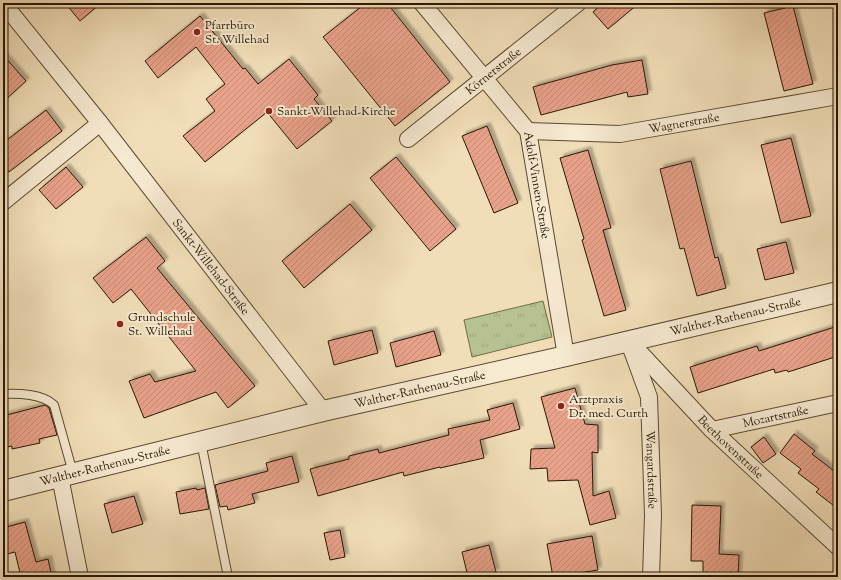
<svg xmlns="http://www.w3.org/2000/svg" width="841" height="580" viewBox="0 0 841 580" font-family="'Sorts Mill Goudy',serif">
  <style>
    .grass { fill: url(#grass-tufts); stroke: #6e6c4a }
    .building { fill: url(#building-hatch); stroke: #271702; filter: url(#shadow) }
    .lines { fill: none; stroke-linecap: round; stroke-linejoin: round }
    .service-casing { stroke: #5a4930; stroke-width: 10 }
    .minor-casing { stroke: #5a4930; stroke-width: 18 }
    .tertiary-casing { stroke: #5a4930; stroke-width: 22 }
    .service { stroke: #f6ead1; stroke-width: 8 }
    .minor { stroke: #f6ead1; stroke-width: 16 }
    .tertiary { stroke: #f6ead1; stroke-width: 20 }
    .poi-dot { fill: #8f2418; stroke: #f6ead1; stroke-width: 1.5 }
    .labels { text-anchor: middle; stroke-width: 4; stroke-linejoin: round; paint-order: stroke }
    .poi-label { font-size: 12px; fill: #271702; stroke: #f6ead1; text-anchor: start }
    .street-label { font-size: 12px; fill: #271702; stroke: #f6ead1 }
  </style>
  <defs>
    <pattern id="grass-tufts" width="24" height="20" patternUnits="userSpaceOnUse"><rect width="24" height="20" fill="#b6c292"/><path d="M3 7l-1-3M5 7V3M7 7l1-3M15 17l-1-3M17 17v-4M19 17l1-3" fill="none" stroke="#9ca67c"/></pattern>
    <pattern id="building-hatch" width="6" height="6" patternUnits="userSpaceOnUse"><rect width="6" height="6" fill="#e9a28a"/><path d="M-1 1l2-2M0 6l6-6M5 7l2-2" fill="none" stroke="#c88b75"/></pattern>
    <filter id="shadow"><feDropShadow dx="3.5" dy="-3.5" stdDeviation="1" flood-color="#0004"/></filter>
  </defs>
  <rect width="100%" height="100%" fill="#f1deb8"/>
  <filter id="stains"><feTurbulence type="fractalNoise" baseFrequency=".005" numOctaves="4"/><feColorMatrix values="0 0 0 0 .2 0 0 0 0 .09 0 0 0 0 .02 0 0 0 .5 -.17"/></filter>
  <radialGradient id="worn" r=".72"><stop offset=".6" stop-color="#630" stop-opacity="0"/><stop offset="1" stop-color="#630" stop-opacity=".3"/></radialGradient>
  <polygon class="grass" points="543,301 552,337 472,357 464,320"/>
  <g class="building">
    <polygon points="65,3 101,3 80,21"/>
    <polygon points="366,3 387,3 450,82 395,126 323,37"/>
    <polygon points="603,3 639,3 608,29 593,12"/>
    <polygon points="793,6 813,84 784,91 764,13"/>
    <polygon points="200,16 243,69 245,68 258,84 289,59 318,95 314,99 332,121 297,149 267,112 205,162 183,136 215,111 206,99 225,84 196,47 158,78 145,61"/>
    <polygon points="3,55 26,81 3,102"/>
    <polygon points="642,60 648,94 628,97 627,92 541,115 533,87 612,65"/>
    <polygon points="46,110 62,131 9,172 3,164 3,143"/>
    <polygon points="487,126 518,203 494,213 462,136"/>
    <polygon points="791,138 811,216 781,223 761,145"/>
    <polygon points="588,150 611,228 603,230 626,310 604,316 582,240 584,239 560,158"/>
    <polygon points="396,157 456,229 430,251 370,178"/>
    <polygon points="691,161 715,258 718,257 726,288 697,296 684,248 680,249 660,169"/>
    <polygon points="66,167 83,187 56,209 39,190"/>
    <polygon points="350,204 372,230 304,288 282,261"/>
    <polygon points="146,237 165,261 157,268 255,386 228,408 216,392 144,418 129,381 150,374 155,382 196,371 131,289 113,303 93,278"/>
    <polygon points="786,242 794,273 765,280 757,249"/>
    <polygon points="838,326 838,356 788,372 787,370 775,373 774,369 698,393 690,367 757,346 759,351"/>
    <polygon points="372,330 378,353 334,365 328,341"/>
    <polygon points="434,331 441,355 396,367 390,343"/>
    <polygon points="575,388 585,424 598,425 598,453 592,452 593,496 609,491 616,518 590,525 578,480 548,481 547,468 530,469 531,449 555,448 541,397"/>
    <polygon points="513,403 520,429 480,440 484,458 440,468 440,467 404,476 403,472 318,496 310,469 349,459 349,456 378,449 379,453 449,435 448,429 490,420 487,410"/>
    <polygon points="45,405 49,408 57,435 39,439 40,443 12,449 12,446 3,448 3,416"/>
    <polygon points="794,434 815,451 812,454 838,474 838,509 816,492 819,489 798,473 801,469 780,453"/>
    <polygon points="764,437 776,454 763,463 751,447"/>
    <polygon points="292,456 299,482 252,494 255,503 228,510 227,506 220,507 215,485 268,471 266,463"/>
    <polygon points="196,488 197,490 205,488 209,509 180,514 176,492"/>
    <polygon points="134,496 143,524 112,533 104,504"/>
    <polygon points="692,505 721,506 719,554 739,555 738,577 703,576 703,561 691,561"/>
    <polygon points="25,522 36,562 48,559 52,577 21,577 15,552 3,555 3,528"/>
    <polygon points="340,530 345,557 330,560 324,533"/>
    <polygon points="592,536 598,570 553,577 547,544"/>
    <polygon points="489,545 496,572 468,577 462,552"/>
  </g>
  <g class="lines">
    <g class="service-casing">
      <g id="service">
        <path d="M 3,394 C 18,393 43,394 54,405 L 73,473"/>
        <polyline points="201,442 228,577"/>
      </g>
    </g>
    <g class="minor-casing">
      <g id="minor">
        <path id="s1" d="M 3,3 L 100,123 L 323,411"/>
        <path id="s2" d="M 422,3 L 528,131 L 566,356"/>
        <path id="s3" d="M 528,131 L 620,134 L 838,96"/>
        <path id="s4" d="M 408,139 L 578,3"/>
        <polyline points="3,202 100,123"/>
        <path id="s5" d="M 629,341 L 712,430 L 838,547"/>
        <path id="s6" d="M 631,348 L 649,397 L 653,515 L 651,577"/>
        <path id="s7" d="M 712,430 L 838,403"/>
        <polyline points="60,477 80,577"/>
      </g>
    </g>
    <g class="tertiary-casing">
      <g id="tertiary">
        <path id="s8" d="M 3,491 L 323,411 L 566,356 L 838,292"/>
      </g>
    </g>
    <use href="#service" class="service"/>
    <use href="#minor" class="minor"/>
    <use href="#tertiary" class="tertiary"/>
  </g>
  <g class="poi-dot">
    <circle cx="197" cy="32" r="4"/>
    <circle cx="269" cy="111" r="4"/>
    <circle cx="120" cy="324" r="4"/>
    <circle cx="561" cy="406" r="4"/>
  </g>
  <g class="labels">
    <g class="poi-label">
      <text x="205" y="29">Pfarrbüro<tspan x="205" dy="14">St. Willehad</tspan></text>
      <text x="277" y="115">Sankt-Willehad-Kirche</text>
      <text x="128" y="321">Grundschule<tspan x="128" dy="14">St. Willehad</tspan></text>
      <text x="569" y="403">Arztpraxis<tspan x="569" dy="14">Dr. med. Curth</tspan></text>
    </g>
    <g class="street-label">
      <text dy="4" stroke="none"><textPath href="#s4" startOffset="109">Körnerstraße</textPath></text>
      <text dy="4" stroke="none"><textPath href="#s3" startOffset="157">Wagnerstraße</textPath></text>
      <text dy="4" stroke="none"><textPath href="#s2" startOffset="221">Adolf-Vinnen-Straße</textPath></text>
      <text dy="4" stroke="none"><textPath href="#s1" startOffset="336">Sankt-Willehad-Straße</textPath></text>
      <text dy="4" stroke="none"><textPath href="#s8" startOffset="753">Walther-Rathenau-Straße</textPath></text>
      <text dy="4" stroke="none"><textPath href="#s8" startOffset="429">Walther-Rathenau-Straße</textPath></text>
      <text dy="4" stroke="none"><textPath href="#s7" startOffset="65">Mozartstraße</textPath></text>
      <text dy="4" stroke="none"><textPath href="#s5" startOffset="147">Beethovenstraße</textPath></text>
      <text dy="4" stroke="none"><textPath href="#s8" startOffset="105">Walther-Rathenau-Straße</textPath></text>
      <text dy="4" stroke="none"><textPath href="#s6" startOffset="125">Wangardstraße</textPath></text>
    </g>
  </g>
  <rect width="841" height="580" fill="none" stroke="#f1deb8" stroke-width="16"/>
  <rect x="4" y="4" width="833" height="572" fill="none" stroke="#271702" stroke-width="2"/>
  <rect x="8" y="8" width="825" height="564" fill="none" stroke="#271702"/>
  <rect width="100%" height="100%" filter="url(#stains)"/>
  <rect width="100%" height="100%" fill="url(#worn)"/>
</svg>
